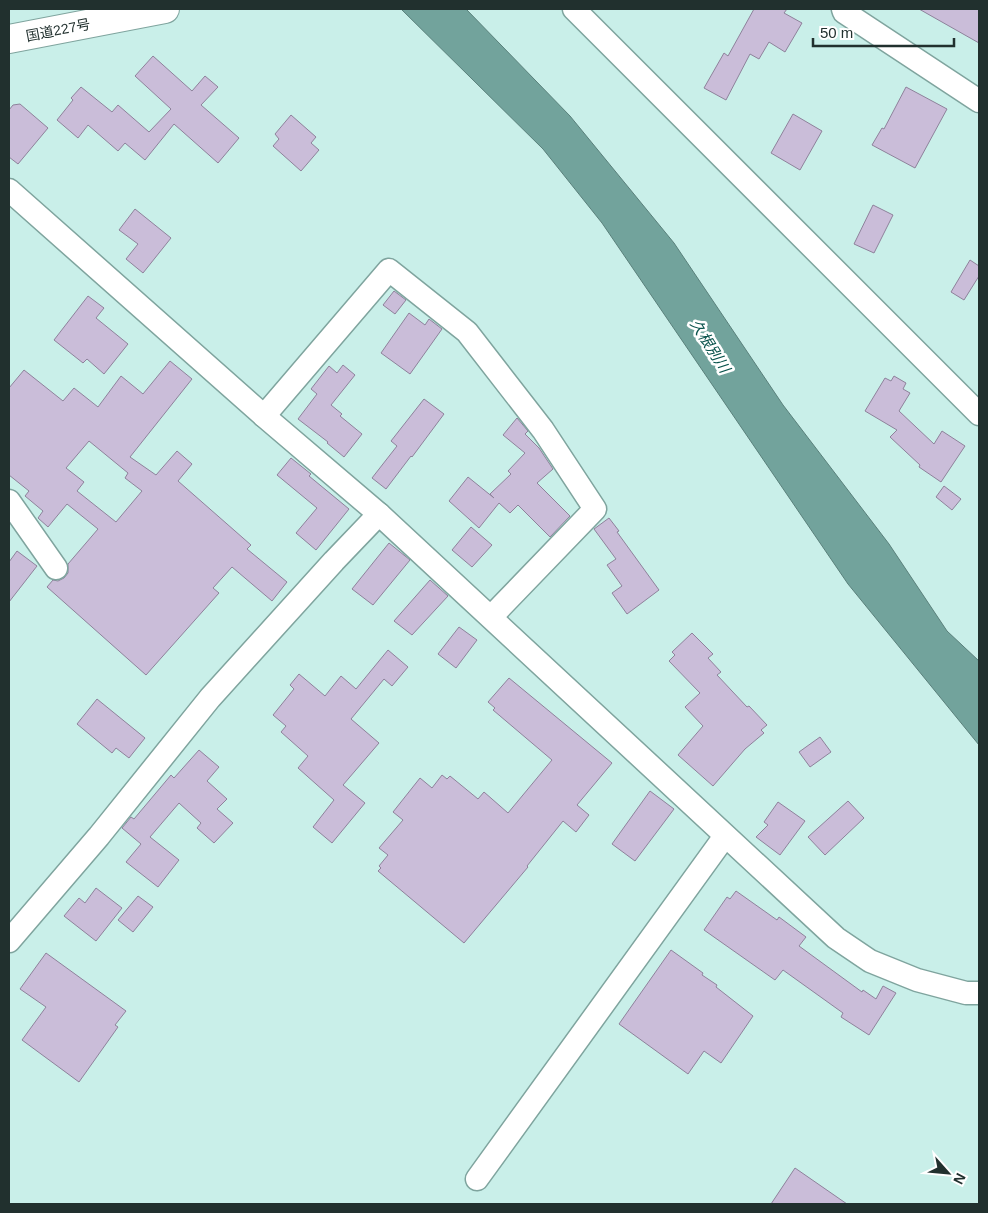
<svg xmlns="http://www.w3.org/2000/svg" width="988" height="1213" viewBox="0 0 988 1213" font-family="Arial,'Noto Sans JP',sans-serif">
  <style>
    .water { fill: #72a39c; stroke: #5a807b }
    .building { fill: #cabdd9; stroke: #8e829b; fill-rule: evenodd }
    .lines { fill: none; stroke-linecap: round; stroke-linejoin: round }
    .minor-casing { stroke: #7fa49e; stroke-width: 25 }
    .highway-casing { stroke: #7fa49e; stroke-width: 30 }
    .minor { stroke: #fff; stroke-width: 22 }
    .highway { stroke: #fff; stroke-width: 28 }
    .labels { text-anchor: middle; stroke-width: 5; stroke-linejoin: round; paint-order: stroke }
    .street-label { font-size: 14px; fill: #21302e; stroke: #fff }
    .water-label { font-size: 15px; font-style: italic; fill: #08524b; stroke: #fff }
  </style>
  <rect width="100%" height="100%" fill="#c9efe9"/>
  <polygon class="water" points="401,9 466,9 570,116 674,243 783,405 889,544 947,631 979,661 979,745 848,584 602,223 543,149"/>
  <g class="building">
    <polygon points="754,9 787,9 784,13 802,23 785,52 769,42 759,59 750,54 726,100 704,88 724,53 728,56"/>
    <polygon points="919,9 979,9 979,43"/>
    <polygon points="153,56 192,91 205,76 218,87 201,105 239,138 218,163 174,124 145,160 125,143 118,151 88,125 78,138 57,120 73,100 71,98 81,87 112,112 118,105 149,132 171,109 135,76"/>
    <polygon points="906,87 947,109 915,168 872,145 882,128 884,129"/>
    <polygon points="20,104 48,128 18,164 9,157 9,110 13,105"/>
    <polygon points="793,114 822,131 800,170 771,153"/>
    <polygon points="291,115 316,137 311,143 319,150 301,171 273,146 279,139 275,134"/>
    <polygon points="873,205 893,215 874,253 854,244"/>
    <polygon points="135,209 171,238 143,273 126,259 138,244 119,230"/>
    <polygon points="970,260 979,266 979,276 964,300 951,292"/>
    <polygon points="394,291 406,300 395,314 383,305"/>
    <polygon points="88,296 104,308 96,318 128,344 104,374 87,359 83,363 54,340"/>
    <polygon points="409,313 425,325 429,319 442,329 410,374 381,353"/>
    <path d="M 170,361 L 192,379 L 130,457 L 156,475 L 177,451 L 192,464 L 178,481 L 251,545 L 247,549 L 287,582 L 272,601 L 232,567 L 213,588 L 219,593 L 146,675 L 47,587 L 53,580 L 58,581 L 64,578 L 68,573 L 68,564 L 98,529 L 67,504 L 48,527 L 38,518 L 43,511 L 25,496 L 29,491 L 9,475 L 9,388 L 24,370 L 63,401 L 74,388 L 98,407 L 121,376 L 143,394 ZM 89,441 L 128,473 L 125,478 L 142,491 L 116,522 L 77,491 L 84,482 L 66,468 Z"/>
    <polygon points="343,365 355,375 331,405 342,414 340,416 362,434 344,457 327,443 328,442 298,419 317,394 311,389 329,366 337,373"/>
    <polygon points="894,376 906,383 903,389 910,393 899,411 934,444 942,431 965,446 941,482 919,467 920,465 890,437 897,430 865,411 885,378 891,381"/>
    <polygon points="424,399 444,414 412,457 411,456 386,489 372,478 397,446 391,441"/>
    <polygon points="517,418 528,431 525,434 539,448 553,469 537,483 570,516 550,537 518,505 510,513 499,503 479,528 449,501 468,477 494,498 490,494 511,474 508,471 525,453 503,435"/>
    <polygon points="291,458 311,474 309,476 349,509 316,550 296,533 317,508 277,475"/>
    <polygon points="944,486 961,499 952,510 936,497"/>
    <polygon points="609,518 619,531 617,532 659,590 627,614 612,593 622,586 607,565 616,559 594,529"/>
    <polygon points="471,527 492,545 472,567 452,550"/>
    <polygon points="389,543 410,560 373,605 352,589"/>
    <polygon points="17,551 37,566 9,602 9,562"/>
    <polygon points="430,580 448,596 412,635 394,621"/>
    <polygon points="459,627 477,640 456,668 438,654"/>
    <polygon points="692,633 713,654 708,658 721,672 717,675 747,707 749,706 767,725 761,730 764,733 745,749 713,786 678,755 703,726 685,707 700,693 669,661 675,655 672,652"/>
    <polygon points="388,650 408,667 392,686 384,679 351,719 379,743 343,785 365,803 332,843 313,827 334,800 298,768 308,756 281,732 286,726 273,715 294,689 290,685 299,674 325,696 341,676 356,689"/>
    <polygon points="509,678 612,763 577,805 589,815 576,832 563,821 527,866 528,867 464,943 378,871 381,868 379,866 388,855 379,848 403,820 393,812 420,778 432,788 442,775 447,779 450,776 478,799 484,792 508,813 552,760 493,710 495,708 488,702"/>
    <polygon points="97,699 145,738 129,758 116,748 112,753 77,724"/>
    <polygon points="820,737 831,752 810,767 799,752"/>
    <polygon points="199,750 219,767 207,781 227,799 217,809 233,823 214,843 197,828 201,823 179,803 150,837 179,860 158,887 126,862 141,844 122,828 131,817 134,819 171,775 174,778"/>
    <polygon points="650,791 674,809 635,861 612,844"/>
    <polygon points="848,801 864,818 825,855 808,837"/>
    <polygon points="778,802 805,821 780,855 756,837 768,825 764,822"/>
    <polygon points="96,888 122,908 96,941 64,916 79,898 85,903"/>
    <polygon points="736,891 777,920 779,917 806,937 799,946 862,992 863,990 876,999 883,986 896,993 869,1035 841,1017 843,1013 783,970 775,980 704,930 727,897 730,899"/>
    <polygon points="138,896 153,907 133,932 118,920"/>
    <polygon points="671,950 703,973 702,975 717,985 716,987 753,1016 721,1063 704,1051 688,1074 619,1024"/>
    <polygon points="46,953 126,1011 115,1025 118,1027 79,1082 22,1040 46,1007 20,989"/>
    <polygon points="795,1168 847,1204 771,1204"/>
  </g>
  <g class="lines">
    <g class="minor-casing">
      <g id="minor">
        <polyline points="574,9 979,414"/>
        <polyline points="843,9 844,12 979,101"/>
        <polyline points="9,190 264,416 379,514 836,938 870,961 917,980 966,993 979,993"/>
        <polyline points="264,416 389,270 467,332 543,430 595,509 491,617"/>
        <polyline points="9,501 56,568"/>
        <polyline points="9,941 99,836 210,698 334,561 379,514"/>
        <polyline points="477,1179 725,836"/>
      </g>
    </g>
    <g class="highway-casing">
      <polyline id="highway" points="9,39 165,9"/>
    </g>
    <use href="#minor" class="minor"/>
    <use href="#highway" class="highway"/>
  </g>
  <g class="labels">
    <g class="street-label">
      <text transform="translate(58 30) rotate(-11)" y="5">国道227号</text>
    </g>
    <g class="water-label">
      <text transform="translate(710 346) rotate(58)" y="5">久根別川</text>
    </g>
  </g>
  <rect width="988" height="1213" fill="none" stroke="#21302e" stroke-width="20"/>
  <g transform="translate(948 1173) rotate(117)" stroke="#ffffff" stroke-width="4" paint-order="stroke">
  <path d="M0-4L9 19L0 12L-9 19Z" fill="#21302e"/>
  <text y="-8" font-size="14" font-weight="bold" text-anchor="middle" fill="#21302e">N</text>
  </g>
  <path d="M813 38v8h141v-8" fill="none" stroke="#21302e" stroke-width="2.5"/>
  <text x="820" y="38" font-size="15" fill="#21302e" stroke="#ffffff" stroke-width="4" paint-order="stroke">50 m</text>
</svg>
